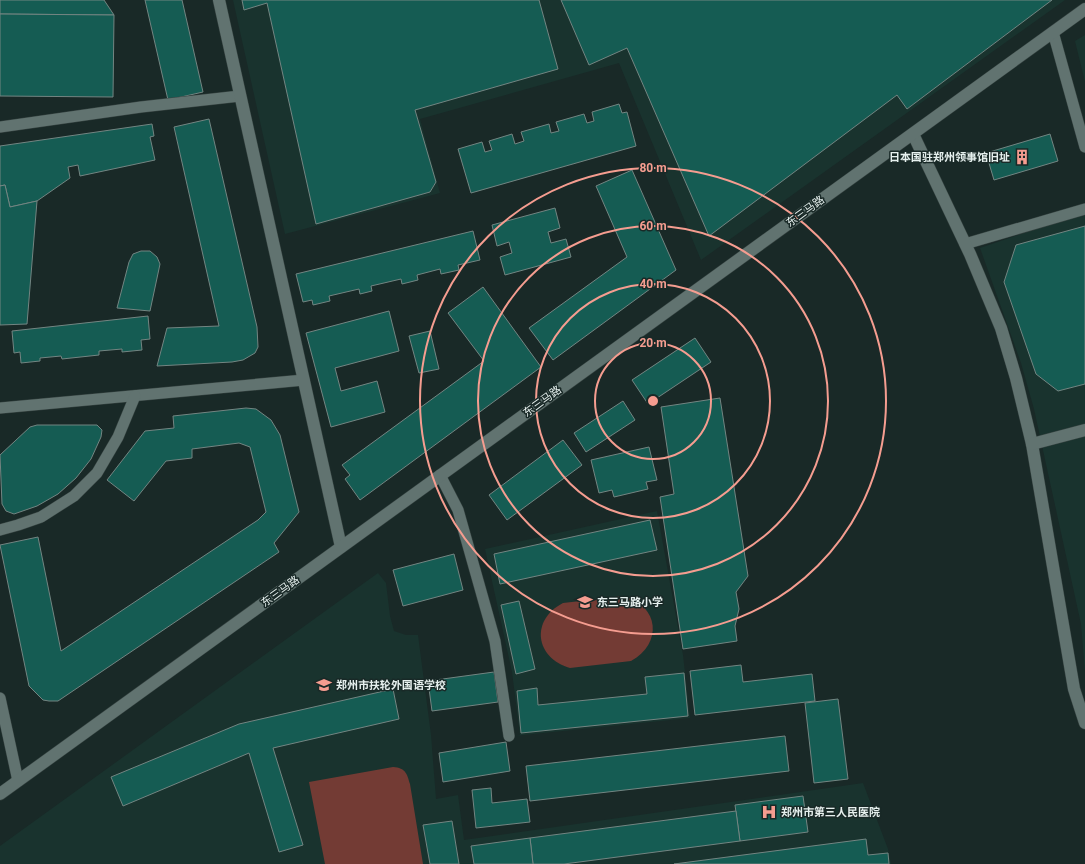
<svg xmlns="http://www.w3.org/2000/svg" width="1085" height="864" viewBox="0 0 1085 864" font-family="Roboto,'Noto Sans SC',sans-serif">
  <style>
    .built { fill: #19332e }
    .green { fill: #733b34 }
    .building { fill: #155c53; stroke: #738582 }
    .lines { fill: none; stroke-linecap: round; stroke-linejoin: round }
    .service-casing { stroke: #364341; stroke-width: 12 }
    .minor-casing { stroke: #364341; stroke-width: 13 }
    .service { stroke: #617370; stroke-width: 11 }
    .minor { stroke: #617370; stroke-width: 12 }
    .ring { fill: none; stroke: #f59d90; stroke-width: 2 }
    .labels { text-anchor: middle; stroke-width: 3; stroke-linejoin: round; paint-order: stroke }
    .poi-label { font-size: 11px; font-weight: bold; fill: #e6f0ee; stroke: #192927; text-anchor: start }
    .street-label { font-size: 11px; fill: #e6f0ee; stroke: #192927 }
    .centre { fill: #f59d90; stroke: #192927; stroke-width: 2 }
    .ring-label { font-size: 12px; text-anchor: middle; font-weight: bold; fill: #f59d90; stroke: #192927; stroke-width: 3; stroke-linejoin: round; paint-order: stroke }
  </style>
  <rect width="100%" height="100%" fill="#192927"/>
  <g class="built">
    <polygon points="233,0 1065,0 701,260 619,63 420,119 440,193 285,234"/>
    <polygon points="1085,35 1085,82 1075,41"/>
    <polygon points="1085,212 1085,672 1081,624 1034,409 1021,363 980,248"/>
    <polygon points="657,511 683,655 690,718 514,736 520,735 512,672 485,549"/>
    <polygon points="378,573 386,583 390,616 394,631 406,635 418,635 431,735 436,799 458,795 464,840 863,783 888,849 891,864 0,864 0,846"/>
  </g>
  <g class="green">
    <path d="M 624,596 C 659,606 663,643 631,661 L 570,668 C 535,658 530,620 563,603 Z"/>
    <path d="M 393,767 C 406,768 407,774 410,784 L 423,864 L 325,864 L 309,782 Z"/>
  </g>
  <g class="building">
    <polygon points="0,0 104,0 114,15 0,14"/>
    <polygon points="145,0 182,0 203,92 168,100"/>
    <polygon points="242,0 539,0 558,69 415,110 436,182 430,192 316,224 267,3 244,10"/>
    <polygon points="561,0 1052,0 907,109 897,95 709,236 627,48 589,65"/>
    <polygon points="0,14 114,15 113,97 0,96"/>
    <polygon points="619,104 622,113 627,112 636,146 471,193 458,149 482,142 485,152 492,150 489,141 512,134 515,144 524,141 521,132 549,124 551,133 559,131 556,122 584,114 587,123 594,121 592,112"/>
    <polygon points="209,119 257,327 258,347 255,353 243,360 232,362 157,366 167,328 219,326 174,127"/>
    <polygon points="152,124 154,136 150,137 155,160 80,176 78,165 68,167 70,178 37,201 10,207 5,185 0,186 0,146"/>
    <polygon points="1050,134 1058,161 994,180 986,153"/>
    <polygon points="632,170 676,270 553,360 529,328 627,257 596,186"/>
    <polygon points="0,185 0,186 5,185 10,207 37,201 27,324 0,325"/>
    <polygon points="555,208 560,228 548,232 551,243 566,239 571,257 505,275 500,257 512,253 509,242 497,246 492,225"/>
    <polygon points="1085,226 1085,384 1058,391 1036,374 1004,282 1016,245"/>
    <polygon points="473,231 480,260 458,265 459,270 441,274 440,269 417,275 418,280 402,284 401,279 371,286 372,291 360,294 359,289 329,296 330,301 313,305 312,300 303,302 296,274"/>
    <polygon points="141,251 150,251 157,257 160,264 150,311 117,308 129,262 133,254"/>
    <polygon points="483,287 541,367 360,500 345,479 350,475 342,465 484,361 448,313"/>
    <polygon points="389,311 399,351 335,368 341,391 377,381 385,412 331,427 306,333"/>
    <polygon points="148,316 150,339 141,340 142,350 122,352 122,349 99,351 99,355 62,359 61,356 40,358 40,361 21,363 20,352 14,353 12,331"/>
    <polygon points="430,331 439,369 419,373 409,336"/>
    <polygon points="695,338 711,362 648,404 632,380"/>
    <polygon points="720,398 748,576 736,592 739,609 735,626 737,641 683,649 660,497 674,494 661,407"/>
    <polygon points="623,401 635,420 586,452 574,433"/>
    <polygon points="246,408 256,409 271,420 280,435 299,512 274,543 279,552 58,701 49,701 43,700 29,686 0,545 38,537 61,651 258,520 266,512 250,447 239,443 192,449 192,458 166,461 134,501 107,480 145,431 174,428 173,416"/>
    <polygon points="37,425 97,425 102,430 101,437 91,459 76,478 58,494 37,506 14,514 6,511 2,504 0,455 30,427"/>
    <polygon points="563,440 582,465 507,520 489,495"/>
    <polygon points="649,447 657,480 646,482 648,489 614,497 612,490 599,493 591,460"/>
    <polygon points="650,520 657,550 500,584 494,554"/>
    <polygon points="454,554 463,590 403,606 393,570"/>
    <polygon points="519,601 535,669 516,674 501,605"/>
    <polygon points="741,665 743,682 812,674 815,701 695,715 690,671"/>
    <polygon points="494,672 498,702 432,711 428,681"/>
    <polygon points="684,673 688,716 521,733 517,691 537,688 538,705 647,694 645,677"/>
    <polygon points="393,689 399,719 273,748 303,845 279,852 249,753 123,806 111,777 239,724"/>
    <polygon points="838,699 848,779 814,783 805,703"/>
    <polygon points="785,736 789,771 530,801 526,766"/>
    <polygon points="506,742 510,771 443,782 439,753"/>
    <polygon points="491,788 492,803 527,799 530,822 476,828 472,790"/>
    <polygon points="803,796 808,832 740,841 735,805"/>
    <polygon points="736,811 740,841 564,864 533,864 530,838"/>
    <polygon points="452,821 459,864 430,864 423,825"/>
    <polygon points="530,838 533,864 474,864 471,846"/>
    <polygon points="866,839 868,855 888,853 889,864 674,864"/>
  </g>
  <g class="lines">
    <g class="service-casing">
      <g id="service">
        <polyline points="1053,32 1085,147"/>
        <polyline points="0,127 141,107 240,96"/>
        <polyline points="965,244 1085,209"/>
        <polyline points="0,408 304,380"/>
        <polyline points="440,475 458,510 495,641 509,736"/>
        <polyline points="0,530 18,525 41,517 74,496 97,473 118,437 135,396"/>
        <polyline points="0,698 18,781"/>
      </g>
    </g>
    <g class="minor-casing">
      <g id="minor">
        <polyline points="219,0 341,547"/>
        <polyline points="913,134 970,254 1001,328 1016,378 1032,444 1074,689 1085,723"/>
        <polyline points="1032,444 1085,430"/>
        <polyline points="0,794 1085,9"/>
      </g>
    </g>
    <use href="#service" class="service"/>
    <use href="#minor" class="minor"/>
  </g>
  <g class="ring">
    <circle cx="653" cy="401" r="58"/>
    <circle cx="653" cy="401" r="117"/>
    <circle cx="653" cy="401" r="175"/>
    <circle cx="653" cy="401" r="233"/>
  </g>
  <defs>
    <g id="building-bare" transform="scale(1.2)"><path d="M-4-6H4V6H1V3H-1V6H-4ZM-2.5-4.3h1.7v1.8h-1.7ZM.8-4.3h1.7v1.8H.8ZM-2.5-1h1.7V.8h-1.7ZM.8-1h1.7V.8H.8Z" fill="#f59d90" stroke="#192927" stroke-width="2.5" paint-order="stroke"/></g>
    <g id="school-bare" transform="scale(1.2)"><path d="M0-5L7-2L0 1L-7-2ZM-4 1L0 2.5L4 1V4Q0 6-4 4Z" fill="#f59d90" stroke="#192927" stroke-width="2.5" paint-order="stroke"/></g>
    <g id="hospital-bare" transform="scale(1.2)"><path d="M-5-5h3v3.5h4V-5h3V5h-3V1.5h-4V5h-3Z" fill="#f59d90" stroke="#192927" stroke-width="2.5" paint-order="stroke"/></g>
  </defs>
  <g fill-rule="evenodd">
    <use href="#building-bare" x="1022" y="157"/>
    <use href="#school-bare" x="585" y="602"/>
    <use href="#school-bare" x="324" y="685"/>
    <use href="#hospital-bare" x="769" y="812"/>
  </g>
  <g class="labels">
    <g class="poi-label">
      <text x="1010" y="161" text-anchor="end">日本国驻郑州领事馆旧址</text>
      <text x="597" y="606">东三马路小学</text>
      <text x="336" y="689">郑州市扶轮外国语学校</text>
      <text x="781" y="816">郑州市第三人民医院</text>
    </g>
    <g class="street-label">
      <text transform="translate(805 211) rotate(-36)" y="4">东三马路</text>
      <text transform="translate(542 401) rotate(-36)" y="4">东三马路</text>
      <text transform="translate(280 591) rotate(-36)" y="4">东三马路</text>
    </g>
  </g>
  <circle cx="653" cy="401" r="6" class="centre"/>
  <g class="ring-label">
    <text x="653" y="172">80 m</text>
    <text x="653" y="230">60 m</text>
    <text x="653" y="288">40 m</text>
    <text x="653" y="347">20 m</text>
  </g>
</svg>
